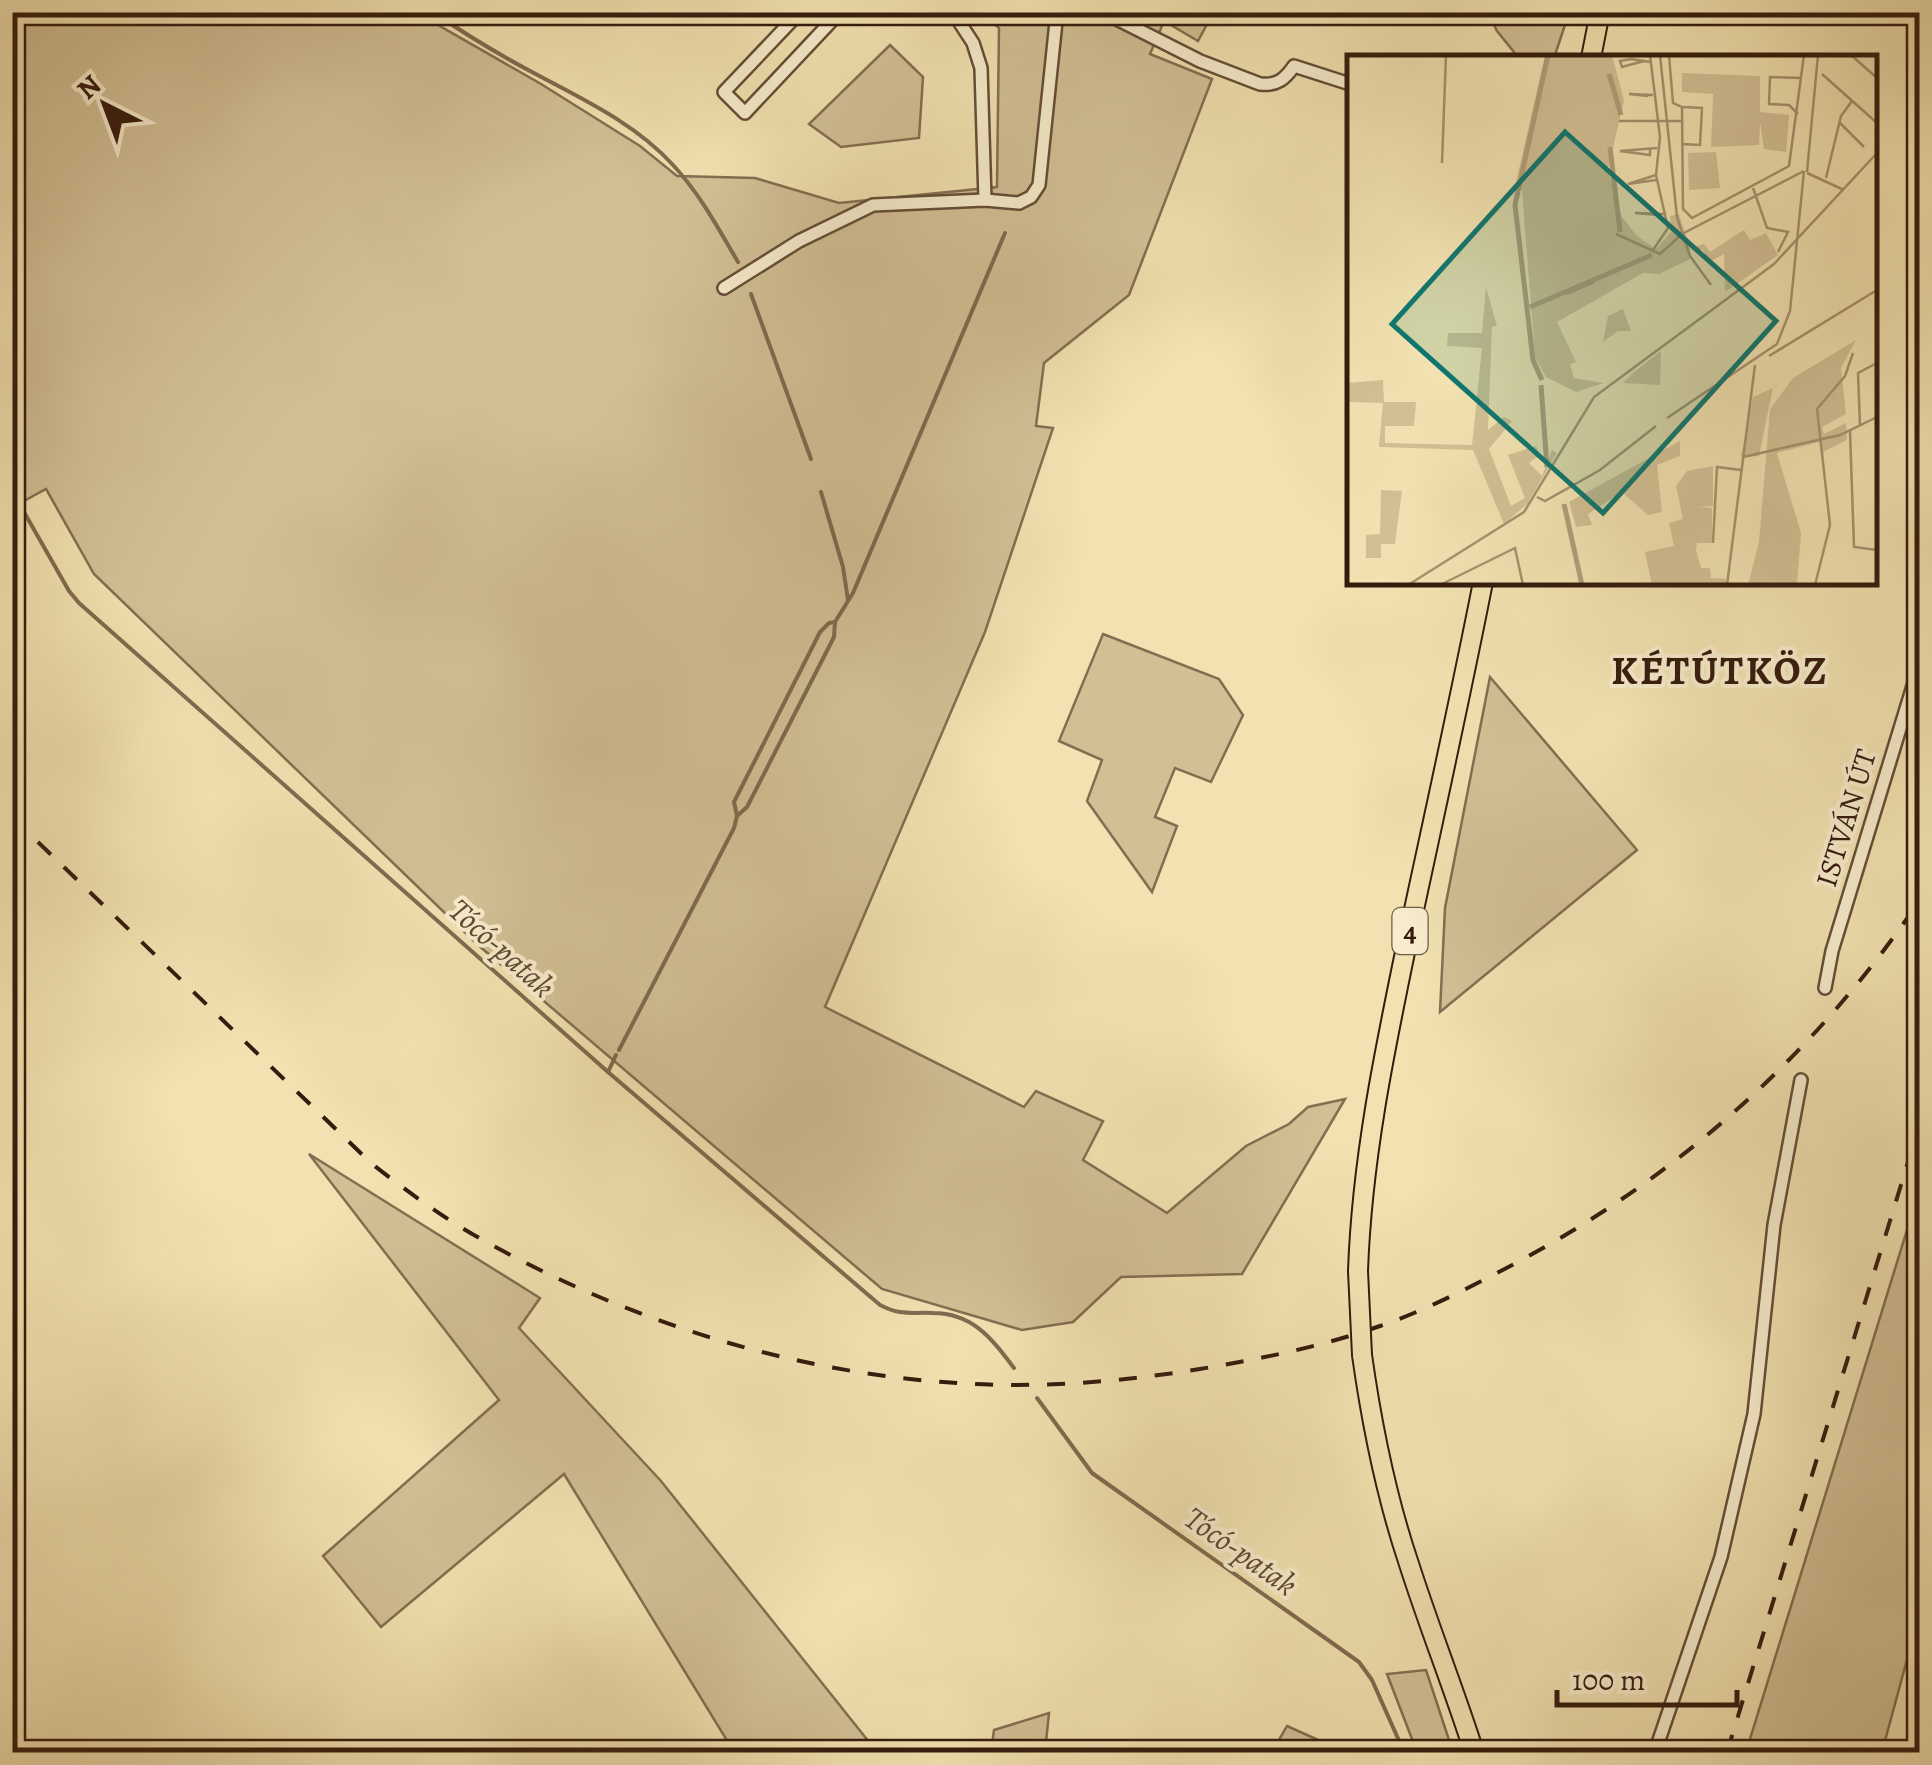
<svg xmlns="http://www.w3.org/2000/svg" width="1932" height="1765" viewBox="0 0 1932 1765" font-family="Alegreya,serif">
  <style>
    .green { fill: #d2c095; stroke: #846e51; stroke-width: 2.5 }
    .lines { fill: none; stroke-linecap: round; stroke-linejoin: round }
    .stream { stroke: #806a4e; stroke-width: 4 }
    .minor-casing { stroke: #644d36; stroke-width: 16 }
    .primary-casing { stroke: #351b0d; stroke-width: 22 }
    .minor { stroke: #f7eccc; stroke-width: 11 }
    .primary { stroke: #f2e2b1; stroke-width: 18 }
    .rail { stroke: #351b0d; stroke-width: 4; stroke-dasharray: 18 18; stroke-linecap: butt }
    .primary-bridge-casing { stroke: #351b0d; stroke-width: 22; stroke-linecap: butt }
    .primary-bridge { stroke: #f2e2b1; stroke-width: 18 }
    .labels { text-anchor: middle; stroke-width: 8; stroke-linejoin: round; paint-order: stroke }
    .shield { fill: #f7eccc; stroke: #6f5a46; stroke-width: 2.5 }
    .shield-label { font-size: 28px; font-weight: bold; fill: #351b0d }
    .street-label { font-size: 30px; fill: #351b0d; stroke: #f7eccc }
    .water-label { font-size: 32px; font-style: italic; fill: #614933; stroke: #f7eccc }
    .district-label { font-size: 40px; font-weight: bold; letter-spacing: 2.5px; fill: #351b0d; stroke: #f7eccc }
    .inset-river { fill: none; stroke: #b29e79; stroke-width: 5 }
    .inset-road { fill: none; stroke: #a6926f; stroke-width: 2.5 }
    .view { fill: #0f766e; fill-opacity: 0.15; stroke: #0f766e; stroke-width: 5 }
    .inset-edge { fill: none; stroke: #351b0d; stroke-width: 5 }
  </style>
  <rect width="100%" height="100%" fill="#f2e2b1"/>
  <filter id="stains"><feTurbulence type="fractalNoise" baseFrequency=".002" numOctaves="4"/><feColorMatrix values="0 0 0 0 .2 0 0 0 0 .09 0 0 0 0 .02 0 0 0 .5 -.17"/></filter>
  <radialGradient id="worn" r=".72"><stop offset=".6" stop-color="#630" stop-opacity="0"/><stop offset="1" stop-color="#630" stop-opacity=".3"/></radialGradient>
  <g class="green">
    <polygon points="1151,12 1164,20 1169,13 1213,13 1198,41 1164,21 1150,54 1212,79 1129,295 1044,363 1036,426 1053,428 985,632 825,1007 1024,1107 1036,1091 1103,1121 1083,1160 1167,1213 1246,1146 1289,1124 1308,1107 1345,1099 1242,1274 1121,1277 1073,1322 1022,1330 882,1289 478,945 94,574 46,489 13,507 13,13 417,13 541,84 640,146 677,176 755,178 839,203 997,187 999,28 982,13"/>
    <polygon points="1488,13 1569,13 1554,58 1518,57 1497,31"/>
    <polygon points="890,45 923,77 919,138 841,147 809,124"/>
    <polygon points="1103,634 1219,679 1243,715 1211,782 1175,768 1155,817 1177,826 1152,892 1087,801 1102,760 1059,741"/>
    <polygon points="1490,677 1637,850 1440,1012 1445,908"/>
    <polygon points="309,1154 540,1298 519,1328 661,1481 877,1752 734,1752 564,1474 381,1627 323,1556 499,1400"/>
    <polygon points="1919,1191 1919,1615 1882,1752 1746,1752"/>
    <polygon points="1426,1670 1453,1752 1417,1752 1387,1674"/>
    <polygon points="1049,1713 1045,1752 991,1752 994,1730"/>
    <polygon points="1287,1726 1345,1752 1272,1752"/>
  </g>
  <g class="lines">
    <g class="stream">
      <path d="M 433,12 C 465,34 498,54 532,72 C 582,99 635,123 673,165 C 700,194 718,228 738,262"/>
      <polyline points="751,294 811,459"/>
      <path d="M 12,491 L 69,591 L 79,603 L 608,1072 L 880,1305 C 901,1316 911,1312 933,1313 C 973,1313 992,1339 1014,1368"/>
      <polyline points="821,492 843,567 848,600"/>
      <polyline points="737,816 734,802 820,632 829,623 835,622"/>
      <polyline points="619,1050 734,828 737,816 747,807 834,637 835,622 853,593 1005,233"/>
      <polyline points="608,1072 616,1055"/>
      <polyline points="1037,1398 1092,1473 1359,1662 1372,1680 1404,1752"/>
    </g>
    <g class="minor-casing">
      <g id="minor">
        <polyline points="800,12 724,92 745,113 840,12"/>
        <polyline points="949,12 958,20 973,43 981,68 985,200"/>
        <path d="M 1103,12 L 1200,61 L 1260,84 C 1277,86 1285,79 1294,66 L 1350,84"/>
        <polyline points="724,288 799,241 873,205 985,200 1019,203 1031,197 1039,185 1057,12"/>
        <polyline points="1825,988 1832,951 1920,663"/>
        <polyline points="1655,1752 1721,1557 1754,1414 1774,1225 1801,1080"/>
      </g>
    </g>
    <g class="primary-casing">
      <g id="primary">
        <polyline points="1591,58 1600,12"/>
        <path d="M 1358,1271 C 1362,1156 1386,1044 1409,933 C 1434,816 1460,699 1483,582"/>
        <path d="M 1362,1355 C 1372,1426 1386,1496 1409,1564 C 1429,1627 1454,1689 1474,1752"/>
      </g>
    </g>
    <use href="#minor" class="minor"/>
    <use href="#primary" class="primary"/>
    <g class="rail">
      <path d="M 12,817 L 372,1164 C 407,1191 443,1218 481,1239 C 622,1318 782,1370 943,1382 C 1040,1390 1138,1381 1234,1363 C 1283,1354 1332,1343 1380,1326 C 1427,1310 1472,1286 1516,1263 C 1682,1174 1814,1055 1920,900"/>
      <polyline points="1727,1752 1920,1123"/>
    </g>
    <g class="primary-bridge-casing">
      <polyline id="primary-bridge" points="1358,1271 1362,1355"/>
    </g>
    <use href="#primary-bridge" class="primary-bridge"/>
  </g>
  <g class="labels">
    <rect class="shield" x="1392.5" y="908" width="35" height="46" rx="8"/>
    <g class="shield-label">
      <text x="1410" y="941">4</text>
    </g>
    <g class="street-label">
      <text transform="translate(1846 818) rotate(-73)" y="10">ISTVÁN ÚT</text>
    </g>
    <g class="water-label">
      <text transform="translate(502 948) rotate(42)" y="11">Tócó-patak</text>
      <text transform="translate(1241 1551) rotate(35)" y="11">Tócó-patak</text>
    </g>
    <g class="district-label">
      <text x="1720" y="684">KÉTÚTKÖZ</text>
    </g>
  </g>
  <g transform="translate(1347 55)">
    <rect width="530" height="530" fill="#f2e2b1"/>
    <path d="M 198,0 L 265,0 L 277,46 L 261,114 L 275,162 L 290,181 L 309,194 L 324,177 L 323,161 L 332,159 L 343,193 L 357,189 L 363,197 L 397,175 L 403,185 L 419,178 L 431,200 L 378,237 L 377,199 L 361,208 L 356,195 L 343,193 L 343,204 L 312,219 L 296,218 L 210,267 L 229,307 L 223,309 L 227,323 L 257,328 L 229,337 L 199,322 L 188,303 L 175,135 L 168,132 ZM 335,18 L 413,21 L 413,57 L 442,60 L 439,97 L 417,94 L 413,67 L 412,90 L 364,92 L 366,39 L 335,37 ZM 369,97 L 373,133 L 342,135 L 341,98 ZM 139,232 L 150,271 L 145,272 L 141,375 L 157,362 L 165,366 L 142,394 L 164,451 L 178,443 L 161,400 L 189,391 L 193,400 L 182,408 L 195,421 L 205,395 L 210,398 L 180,449 L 157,469 L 126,395 L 32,392 L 36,348 L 0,347 L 0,328 L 36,325 L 37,347 L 69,347 L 67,371 L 38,371 L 38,388 L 125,390 L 135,293 L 100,291 L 101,278 L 135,278 ZM 276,254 L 284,276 L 271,276 L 256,287 L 261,261 ZM 509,285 L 494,313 L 499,359 L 475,372 L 477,379 L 499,368 L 500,385 L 474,398 L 472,387 L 430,398 L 454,478 L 450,530 L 401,530 L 412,487 L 423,354 L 446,323 ZM 314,296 L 313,330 L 276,328 L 287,317 ZM 426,333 L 412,401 L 394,402 L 406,342 ZM 333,386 L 333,401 L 310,410 L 315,457 L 301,460 L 275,437 L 241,459 L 245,470 L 229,472 L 222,447 ZM 366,411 L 366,451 L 350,452 L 365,453 L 365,488 L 350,488 L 349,495 L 354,513 L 363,513 L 364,523 L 379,524 L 379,530 L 305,530 L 298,497 L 327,491 L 322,468 L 336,464 L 329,431 L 340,416 ZM 34,435 L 55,436 L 48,489 L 34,489 L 34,503 L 19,503 L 19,480 L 33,479 Z" fill="#d2c095"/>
    <path class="inset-river" d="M 262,19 L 274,60M 263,92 L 273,177M 219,238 L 247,226M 183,252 L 305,200M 195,325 L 186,305 L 168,150 L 201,0M 194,330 L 200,412M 217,449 L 235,530"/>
    <path class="inset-road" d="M 303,0 L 313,82 L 309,120 L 321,173 L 306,195M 313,0 L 330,162 L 343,201 L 364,230M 322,0 L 326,48 L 335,52 L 336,154 L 345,163 L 442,111 L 457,0M 504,0 L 530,23M 297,6 L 275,12 L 273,6 L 284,4 L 303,7M 475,19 L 530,68M 301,41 L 282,39 L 306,40M 451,59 L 442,50 L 422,49 L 423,22 L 454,23M 272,66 L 335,66M 492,67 L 517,92M 335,89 L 353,90 L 355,53 L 335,52M 303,94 L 303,100 L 273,96 L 310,93M 95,108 L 99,0M 460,117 L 471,0M 460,118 L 497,135M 309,120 L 281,129 L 309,125M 479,123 L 494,61 L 505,46M 406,133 L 420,173 L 441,177 L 431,197M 312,160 L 288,158 L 319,159M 269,179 L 313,199 L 335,179 L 457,116M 422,301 L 530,235M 529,312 L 530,361M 320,363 L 430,289 L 443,256 L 457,116M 513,371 L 511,318 L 530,308M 503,376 L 507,492 L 530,495M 396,402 L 493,380 L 530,362M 190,442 L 198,446 L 253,415 L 309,371M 366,488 L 370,412 L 394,415M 61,530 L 177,457 L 247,342 L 427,209 L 530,98M 93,530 L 168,493 L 176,530M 380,530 L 408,310M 468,530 L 483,470 L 470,354 L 498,321 L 506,298"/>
    <path class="view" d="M 218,77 L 429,266 L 256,458 L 45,269 Z"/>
    <rect width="530" height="530" class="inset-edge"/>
  </g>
  <rect width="1932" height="1765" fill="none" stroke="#f2e2b1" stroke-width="50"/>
  <rect x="15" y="15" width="1902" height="1735" fill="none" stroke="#351b0d" stroke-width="5"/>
  <rect x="25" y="25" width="1882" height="1715" fill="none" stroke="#351b0d" stroke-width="2.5"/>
  <g transform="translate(105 105) rotate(318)" stroke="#f7eccc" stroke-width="8" paint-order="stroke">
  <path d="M0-8L18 38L0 25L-18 38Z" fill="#351b0d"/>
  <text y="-15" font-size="28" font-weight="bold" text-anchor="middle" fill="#351b0d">N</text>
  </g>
  <path d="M1557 1690v15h180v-15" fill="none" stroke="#351b0d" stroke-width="5"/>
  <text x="1572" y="1690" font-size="30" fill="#351b0d" stroke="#f7eccc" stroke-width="8" paint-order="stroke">100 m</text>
  <rect width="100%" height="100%" filter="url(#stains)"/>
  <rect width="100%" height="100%" fill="url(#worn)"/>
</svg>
